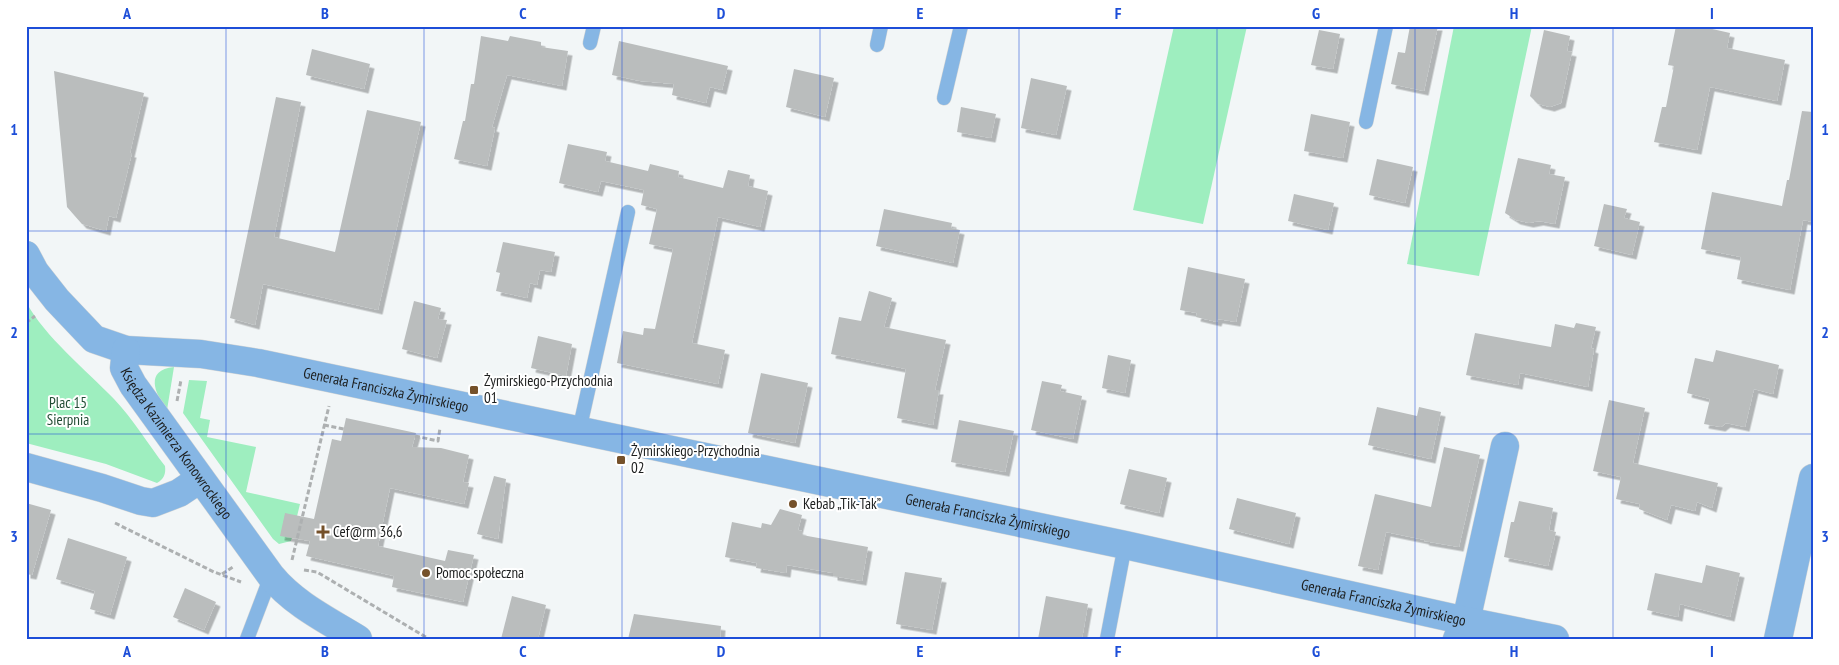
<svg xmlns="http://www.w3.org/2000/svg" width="1839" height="665" viewBox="0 0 1839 665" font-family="'PT Sans Narrow',sans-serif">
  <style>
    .green { fill: #9eeebf }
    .building { fill: #babdbd; filter: url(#shadow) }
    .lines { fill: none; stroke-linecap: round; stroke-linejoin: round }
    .service-casing { stroke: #d0d3d4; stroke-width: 15 }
    .minor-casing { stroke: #d0d3d4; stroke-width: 29 }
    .tertiary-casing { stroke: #d0d3d4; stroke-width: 29 }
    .path { stroke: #adb0b1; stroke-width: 3; stroke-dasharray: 5 2.5; stroke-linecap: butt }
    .service { stroke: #86b6e4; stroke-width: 14 }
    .minor { stroke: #86b6e4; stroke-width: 28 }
    .tertiary { stroke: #86b6e4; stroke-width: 28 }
    .grid { fill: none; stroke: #1d4ed8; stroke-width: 1; stroke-opacity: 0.55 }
    .poi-dot { fill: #75512a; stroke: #fff; stroke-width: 2 }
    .labels { text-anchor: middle; stroke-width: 4; stroke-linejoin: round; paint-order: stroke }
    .poi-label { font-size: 15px; fill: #1c1e1e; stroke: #fff; text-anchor: start }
    .street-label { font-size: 15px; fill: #1c1e1e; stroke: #fff }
    .park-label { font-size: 15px; fill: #224c35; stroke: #fff }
    .neatline { fill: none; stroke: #1d4ed8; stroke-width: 2 }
    .grid-label { font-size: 16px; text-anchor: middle; font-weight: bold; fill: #1d4ed8 }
  </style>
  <defs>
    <filter id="shadow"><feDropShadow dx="4.5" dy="4.5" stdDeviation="0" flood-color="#0004"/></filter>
  </defs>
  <rect width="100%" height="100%" fill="#f2f6f7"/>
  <g class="green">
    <polygon points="1174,26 1247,26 1203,224 1133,210"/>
    <polygon points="1454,26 1532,26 1479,276 1407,264"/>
    <path d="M 26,302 C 45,337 86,370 114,399 C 133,419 148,444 165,466 C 166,474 164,479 157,483 L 106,464 L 26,443 Z"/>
    <path d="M 174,367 L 167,410 C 155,394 144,370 174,367 Z"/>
    <polygon points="189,380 207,381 200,418 210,420 207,437 256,447 246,492 300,504 291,541 279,544 273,539 183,413"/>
  </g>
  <g class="building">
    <polygon points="1410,26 1438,26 1424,91 1391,84 1398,52 1405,53"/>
    <polygon points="1676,26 1699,26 1730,33 1727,48 1785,60 1777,101 1710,87 1697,150 1654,142 1662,107 1666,107 1674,66 1668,65"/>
    <polygon points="1319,30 1340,34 1333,69 1311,65"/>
    <polygon points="1544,30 1570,36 1567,51 1572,52 1561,103 1550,107 1538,104 1530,96"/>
    <polygon points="481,36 508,41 510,36 541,42 541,47 568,51 562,86 507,75 492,127 495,128 487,166 454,159 463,121 465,121 471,84 474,84"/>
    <polygon points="619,41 728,66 722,90 710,87 706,103 672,95 674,84 640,81 612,75"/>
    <polygon points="312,49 370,64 364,89 306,75"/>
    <polygon points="794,69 834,78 825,117 786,107"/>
    <polygon points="54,71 144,93 130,153 132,153 116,218 109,216 106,231 82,224 67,207"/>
    <polygon points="1031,78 1067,86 1056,135 1021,128"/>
    <polygon points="276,97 301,102 274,237 335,252 367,110 421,122 378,310 263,284 255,325 230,318"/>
    <polygon points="961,107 996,114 991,138 957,132"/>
    <polygon points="1802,111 1813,112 1813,222 1803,220 1790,290 1737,279 1741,257 1701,249 1712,192 1782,206 1787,180 1789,180"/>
    <polygon points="1311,114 1350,122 1343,158 1304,151"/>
    <polygon points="568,144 607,152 605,161 648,171 650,164 679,171 678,177 723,188 728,170 750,175 748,186 768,191 760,227 718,217 692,343 725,350 718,384 617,363 623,331 643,335 644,328 655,329 673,249 649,244 657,209 641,205 644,190 601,181 598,192 559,183"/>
    <polygon points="1518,158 1551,165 1549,174 1565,177 1555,224 1539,221 1529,223 1516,220 1505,213"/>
    <polygon points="1377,159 1413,167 1405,203 1369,195"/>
    <polygon points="1294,194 1334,203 1328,230 1288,221"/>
    <polygon points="1604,204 1627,209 1624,218 1640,222 1632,255 1594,246"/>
    <polygon points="884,209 952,223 951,228 960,230 953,263 876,246"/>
    <polygon points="503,242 555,252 551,272 540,270 537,285 530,283 527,298 496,291 500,273 496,272"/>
    <polygon points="1188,267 1245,279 1236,322 1218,319 1217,322 1196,317 1197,313 1180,310"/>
    <polygon points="869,291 892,298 884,327 946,340 935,390 939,390 933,425 897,418 906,369 831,354 839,317 861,321"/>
    <polygon points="414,301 441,308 438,319 447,320 437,358 402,349"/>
    <polygon points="1576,323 1596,327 1591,348 1594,349 1588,387 1520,373 1518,385 1466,375 1475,333 1551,347 1555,324 1574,328"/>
    <polygon points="538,336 572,344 566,376 531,368"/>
    <polygon points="1716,350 1779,365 1773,394 1754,389 1745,427 1726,423 1721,427 1704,424 1710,399 1687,393 1695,358 1713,362"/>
    <polygon points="1108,355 1131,360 1125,393 1102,388"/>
    <polygon points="761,373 808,383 795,443 748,433"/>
    <polygon points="1042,381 1062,385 1060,391 1082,396 1073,439 1031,430"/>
    <polygon points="1609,400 1645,408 1633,463 1718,483 1712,508 1697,502 1695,511 1671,505 1667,520 1639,509 1640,504 1616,499 1621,477 1593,471"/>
    <polygon points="1377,407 1417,416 1419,407 1441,412 1431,459 1368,445"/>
    <polygon points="346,418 416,433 412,447 441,448 469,455 463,482 469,483 464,504 390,488 378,546 445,561 448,550 474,555 463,602 392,587 394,576 306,556 310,541 280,536 285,513 314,519 332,439 341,441"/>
    <polygon points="959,420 1014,431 1005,472 951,462"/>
    <polygon points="1444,447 1480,455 1459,547 1424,541 1425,540 1386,532 1378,570 1358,566 1375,494 1431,507"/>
    <polygon points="1129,469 1167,478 1159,513 1120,504"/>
    <polygon points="494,476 506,479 498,539 477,534"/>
    <polygon points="1237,498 1296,513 1289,544 1229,529"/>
    <polygon points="1519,501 1553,508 1549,530 1556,532 1548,566 1504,557 1511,522 1514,522"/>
    <polygon points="26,503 51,510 32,575 26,574"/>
    <polygon points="780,509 802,515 798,530 802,531 802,535 868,547 862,581 833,576 833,573 787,565 786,573 756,568 757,563 725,557 732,522 761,528 762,523 771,525"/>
    <polygon points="68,538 127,557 110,615 90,609 95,591 56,579"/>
    <polygon points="1706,565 1740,573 1730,617 1680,604 1678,617 1647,610 1655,573 1702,583"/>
    <polygon points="905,572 942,578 932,630 896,624"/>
    <polygon points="185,588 216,602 204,630 173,617"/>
    <polygon points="512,596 546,605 538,639 501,639"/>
    <polygon points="1046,596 1088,604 1082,639 1038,639"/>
    <polygon points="634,614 721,626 720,639 628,639"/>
  </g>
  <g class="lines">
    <g class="service-casing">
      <g id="service">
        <polyline points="590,43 594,26"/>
        <polyline points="877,45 881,26"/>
        <polyline points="944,98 961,26"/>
        <polyline points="1366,122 1386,26"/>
        <polyline points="579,431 628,212"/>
        <polyline points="247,639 271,576"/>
        <polyline points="1107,639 1125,545"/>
      </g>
    </g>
    <g class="minor-casing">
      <g id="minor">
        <polyline points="1457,639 1466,621 1505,446"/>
        <polyline points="1778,639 1813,478"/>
      </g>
    </g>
    <g class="tertiary-casing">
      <g id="tertiary">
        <path id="s1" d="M 26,255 L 35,272 L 57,300 L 94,339 L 126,350 L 201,354 L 258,363 L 1125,545 L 1466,621 L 1555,639"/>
        <path id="s2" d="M 126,350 L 124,368 L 133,385 L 271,576 C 294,604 327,620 358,639"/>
        <polyline points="26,467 102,488 141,501 153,503 179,493 200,479"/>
      </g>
    </g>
    <g class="path">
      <polyline points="26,323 35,316"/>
      <polyline points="177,401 181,380"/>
      <polyline points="324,425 344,429"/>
      <polyline points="415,436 438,441 440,428"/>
      <polyline points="115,523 214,572 241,582"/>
      <polyline points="292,560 329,406"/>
      <polyline points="304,570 317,572 429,639"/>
      <polyline points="222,574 233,567"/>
    </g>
    <use href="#service" class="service"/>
    <use href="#minor" class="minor"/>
    <use href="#tertiary" class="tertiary"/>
  </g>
  <path class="grid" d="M 226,26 L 226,639M 424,26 L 424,639M 622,26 L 622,639M 820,26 L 820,639M 1019,26 L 1019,639M 1217,26 L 1217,639M 1415,26 L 1415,639M 1613,26 L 1613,639M 26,231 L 1813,231M 26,434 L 1813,434"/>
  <g class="poi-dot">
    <rect x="469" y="385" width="10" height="10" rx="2.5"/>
    <rect x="616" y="455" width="10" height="10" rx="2.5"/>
    <circle cx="793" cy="504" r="5"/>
    <path d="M320.5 524.5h5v5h5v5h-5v5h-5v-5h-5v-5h5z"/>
    <circle cx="426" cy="573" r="5"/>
  </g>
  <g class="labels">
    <g class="poi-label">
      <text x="484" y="386">Żymirskiego-Przychodnia<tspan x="484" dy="17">01</tspan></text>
      <text x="631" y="456">Żymirskiego-Przychodnia<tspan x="631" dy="17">02</tspan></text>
      <text x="803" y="509">Kebab „Tik-Tak”</text>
      <text x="333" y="537">Cef@rm 36,6</text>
      <text x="436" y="578">Pomoc społeczna</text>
    </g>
    <g class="street-label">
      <text dy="5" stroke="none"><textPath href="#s1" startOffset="406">Generała Franciszka Żymirskiego</textPath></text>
      <text dy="5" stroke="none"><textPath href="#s2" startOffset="110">Księdza Kazimierza Konowrockiego</textPath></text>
      <text dy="5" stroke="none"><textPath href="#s1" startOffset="1021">Generała Franciszka Żymirskiego</textPath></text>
      <text dy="5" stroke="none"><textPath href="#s1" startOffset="1426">Generała Franciszka Żymirskiego</textPath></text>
    </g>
    <g class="park-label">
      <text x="68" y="408">Plac 15<tspan x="68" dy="17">Sierpnia</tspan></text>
    </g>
  </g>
  <rect width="1839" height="665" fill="none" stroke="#ffffff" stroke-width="55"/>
  <rect x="28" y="28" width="1784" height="610" class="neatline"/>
  <g class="grid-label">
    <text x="127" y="19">A</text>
    <text x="325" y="19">B</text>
    <text x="523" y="19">C</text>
    <text x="721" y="19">D</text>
    <text x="920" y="19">E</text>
    <text x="1118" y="19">F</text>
    <text x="1316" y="19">G</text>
    <text x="1514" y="19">H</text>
    <text x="1712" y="19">I</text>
    <text x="14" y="135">1</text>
    <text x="1825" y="135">1</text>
    <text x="14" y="338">2</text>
    <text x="1825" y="338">2</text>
    <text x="14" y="542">3</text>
    <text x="1825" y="542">3</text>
    <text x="127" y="657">A</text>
    <text x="325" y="657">B</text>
    <text x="523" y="657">C</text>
    <text x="721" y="657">D</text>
    <text x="920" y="657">E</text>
    <text x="1118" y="657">F</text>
    <text x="1316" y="657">G</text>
    <text x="1514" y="657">H</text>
    <text x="1712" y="657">I</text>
  </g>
</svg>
